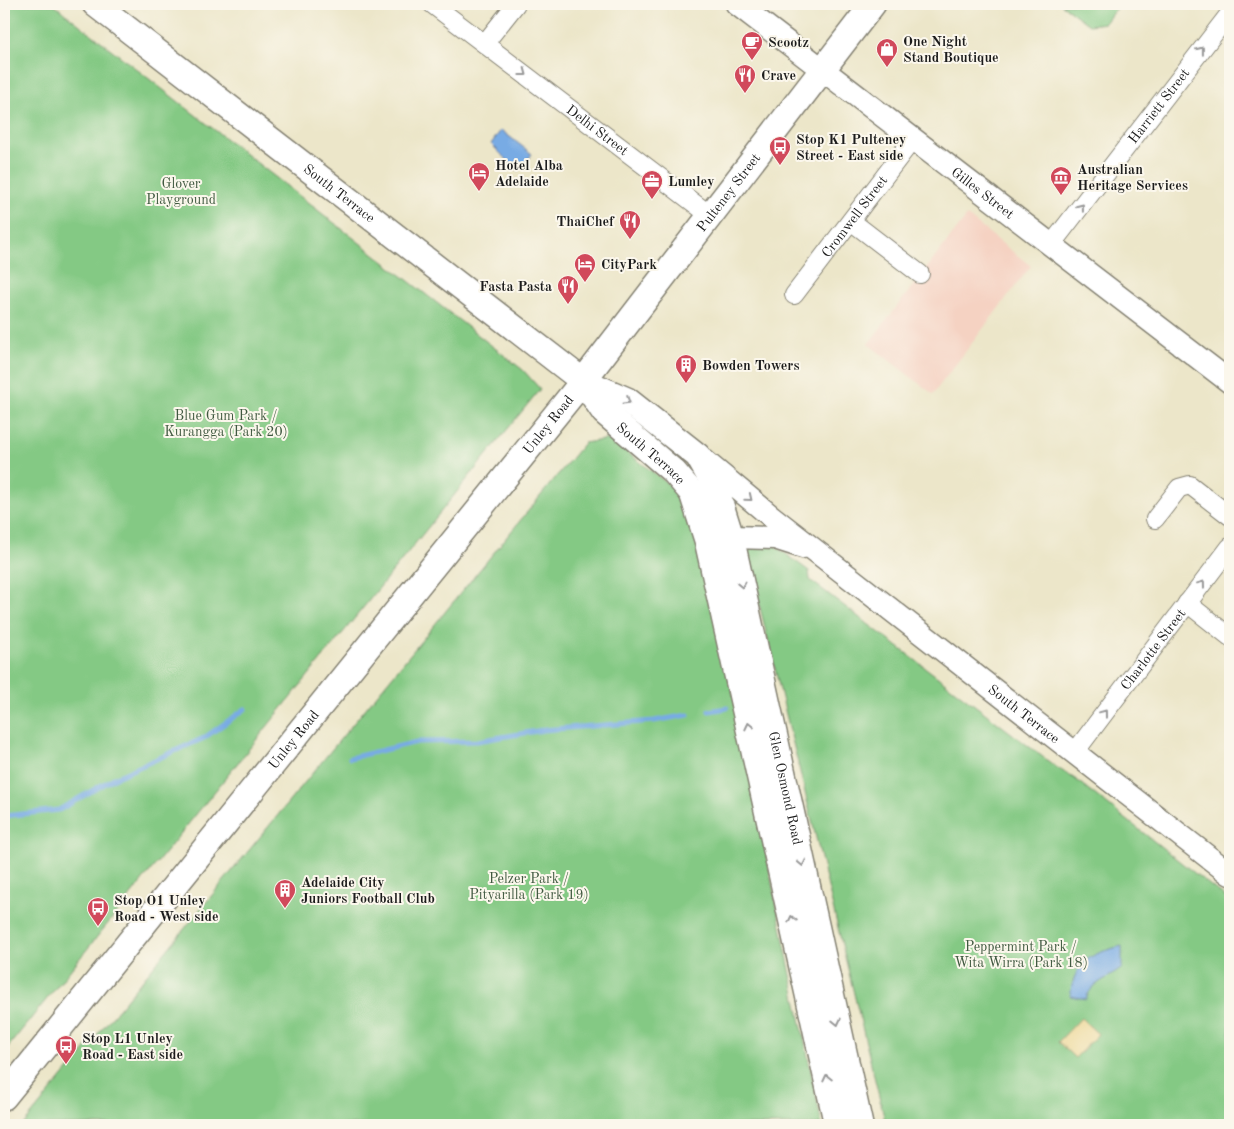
<svg xmlns="http://www.w3.org/2000/svg" width="1234" height="1129" viewBox="0 0 1234 1129" font-family="'Old Standard TT',serif">
  <style>
    .built { fill: #f5d2c2 }
    .green { fill: #84c984; stroke: #507250 }
    .sand { fill: #eeda9e; stroke: #857b5d }
    .water { fill: #78abe4; stroke: #4a6480 }
    .lines { fill: none; stroke-linecap: round; stroke-linejoin: round }
    .stream { stroke: #78abe4; stroke-width: 5 }
    .minor-casing { stroke: #848172; stroke-width: 20 }
    .tertiary-casing { stroke: #848172; stroke-width: 25 }
    .secondary-casing { stroke: #848172; stroke-width: 28 }
    .minor { stroke: #fff; stroke-width: 18 }
    .tertiary { stroke: #fff; stroke-width: 22 }
    .secondary { stroke: #fff; stroke-width: 25 }
    .oneway { stroke: #999 }
    .labels { text-anchor: middle; stroke-width: 4; stroke-linejoin: round; paint-order: stroke }
    .poi-label { font-size: 14px; font-weight: bold; fill: #1c1c1c; stroke: #fbf7ec; text-anchor: start }
    .street-label { font-size: 14px; fill: #1c1c1c; stroke: #fbf7ec }
    .park-label { font-size: 14px; fill: #405940; stroke: #fbf7ec }
  </style>
  <rect width="100%" height="100%" fill="#fbf7ec"/>
  <filter id="ink" filterUnits="userSpaceOnUse"><feTurbulence type="fractalNoise" baseFrequency=".02" numOctaves="2"/><feDisplacementMap in="SourceGraphic" scale="10" xChannelSelector="R" yChannelSelector="G"/><feConvolveMatrix kernelMatrix="1 2 1 2 8 2 1 2 1" color-interpolation-filters="sRGB"/></filter>
  <filter id="wash" filterUnits="userSpaceOnUse"><feTurbulence type="fractalNoise" baseFrequency=".0096" numOctaves="4" result="noise"/><feDisplacementMap in="SourceGraphic" scale="20" xChannelSelector="R" yChannelSelector="G"/><feGaussianBlur stdDeviation="1.12" result="paint"/><feColorMatrix in="noise" values="0 0 0 0 0 0 0 0 0 0 0 0 0 0 0 0 0 1.4 0 .05"/><feComposite in="paint" operator="in"/></filter>
  <g filter="url(#wash)">
    <rect width="100%" height="100%" fill="#ece6c9"/>
    <polygon class="built" points="967,216 1031,266 933,394 868,344"/>
    <g class="green">
      <polygon points="4,4 53,4 523,370 540,389 4,1052"/>
      <polygon points="1061,4 1119,4 1105,23 1089,25"/>
      <polygon points="610,439 676,490 702,544 822,1125 23,1125 584,443"/>
      <polygon points="767,540 809,571 810,580 1056,767 1075,779 1230,901 1230,1125 886,1125 746,550 747,542"/>
    </g>
    <polygon class="sand" points="1081,1018 1098,1034 1075,1058 1058,1042"/>
    <g class="water">
      <polygon points="501,130 532,154 518,171 491,144"/>
      <path d="M 1122,946 L 1122,968 C 1109,979 1091,982 1086,999 L 1070,996 C 1075,961 1089,954 1122,946 Z"/>
    </g>
    <g class="lines">
      <g class="stream">
        <polyline points="709,711 727,708"/>
        <polyline points="350,758 417,742 477,741 543,730 654,721 688,715"/>
        <polyline points="4,816 59,810 114,778 204,738 245,709"/>
      </g>
    </g>
  </g>
  <g filter="url(#ink)">
    <g class="lines">
      <g class="minor-casing">
        <g id="minor">
          <path id="s1" d="M 432,4 L 711,216"/>
          <polyline points="485,43 516,4"/>
          <polyline points="851,221 920,274"/>
          <path id="s2" d="M 1051,245 L 1230,13"/>
          <path id="s3" d="M 794,295 L 913,139"/>
          <polyline points="1155,519 1179,488 1190,485 1230,516"/>
          <polyline points="1187,603 1230,637"/>
          <path id="s4" d="M 1075,752 L 1230,547"/>
        </g>
      </g>
      <g class="tertiary-casing">
        <g id="tertiary">
          <path id="s5" d="M 737,4 L 1230,382"/>
          <path id="s6" d="M 701,458 L 772,517 L 1230,874"/>
          <polyline points="731,537 775,538 803,547"/>
        </g>
      </g>
      <g class="secondary-casing">
        <g id="secondary">
          <path id="s7" d="M 95,4 L 583,381 L 627,400 L 698,456 L 715,486 L 731,537 L 860,1125"/>
          <path id="s8" d="M 583,381 L 604,412 L 674,472 L 692,493 L 707,540 L 837,1125"/>
          <path id="s9" d="M 4,1097 L 583,381 L 873,4"/>
        </g>
      </g>
      <use href="#minor" class="minor"/>
      <use href="#tertiary" class="tertiary"/>
      <use href="#secondary" class="secondary"/>
    </g>
    <defs><path id="oneway-chevron" d="M-2-3.5L2.5 0L-2 3.5" fill="none" stroke-width="1.6" stroke-linecap="round" stroke-linejoin="round" transform="scale(1.25)"/></defs>
    <g class="oneway">
      <use href="#oneway-chevron" transform="translate(1201 50) rotate(-52)"/>
      <use href="#oneway-chevron" transform="translate(524 73) rotate(37)"/>
      <use href="#oneway-chevron" transform="translate(1081 207) rotate(-52)"/>
      <use href="#oneway-chevron" transform="translate(627 401) rotate(32)"/>
      <use href="#oneway-chevron" transform="translate(749 498) rotate(39)"/>
      <use href="#oneway-chevron" transform="translate(1202 584) rotate(-53)"/>
      <use href="#oneway-chevron" transform="translate(742 585) rotate(78)"/>
      <use href="#oneway-chevron" transform="translate(1104 713) rotate(-53)"/>
      <use href="#oneway-chevron" transform="translate(749 726) rotate(-103)"/>
      <use href="#oneway-chevron" transform="translate(802 863) rotate(78)"/>
      <use href="#oneway-chevron" transform="translate(792 919) rotate(-103)"/>
      <use href="#oneway-chevron" transform="translate(837 1022) rotate(77)"/>
      <use href="#oneway-chevron" transform="translate(827 1078) rotate(-103)"/>
    </g>
  </g>
  <defs>
    <g id="cafe-pin" transform="scale(1.125)"><path d="M0 17L-7.5 6A9.5 9.5 0 1 1 7.5 6Z" fill="#d1495b" stroke="#fbf7ec"/><path d="M-5.5-4.5H6V0H3Q3 3.5 0 3.5H-2.5Q-5.5 3.5-5.5 0ZM3-3.2v2h1.7v-2ZM-6 4.5H4V6H-6Z" fill="#fff"/></g>
    <g id="shop-pin" transform="scale(1.125)"><path d="M0 17L-7.5 6A9.5 9.5 0 1 1 7.5 6Z" fill="#d1495b" stroke="#fbf7ec"/><path d="M-5-2.5h2.3a2.7 3.5 0 0 1 5.4 0H5L5.5 6h-11ZM-1.5-2.5h3a1.5 2.3 0 0 0-3 0Z" fill="#fff"/></g>
    <g id="restaurant-pin" transform="scale(1.125)"><path d="M0 17L-7.5 6A9.5 9.5 0 1 1 7.5 6Z" fill="#d1495b" stroke="#fbf7ec"/><path d="M-5-6h1v4h1v-4h1v4h1v-4h1v5L-1.5 .5V6h-2V.5L-5-1ZM5-6V6H3V1.5H1.5Q1.5-4 5-6Z" fill="#fff"/></g>
    <g id="bus-pin" transform="scale(1.125)"><path d="M0 17L-7.5 6A9.5 9.5 0 1 1 7.5 6Z" fill="#d1495b" stroke="#fbf7ec"/><path d="M-5-6H5V4H4V6H2V4H-2V6H-4V4H-5ZM-3.5-4V0h7V-4ZM-3.5 1.2v1.5H-2V1.2ZM2 1.2v1.5H3.5V1.2Z" fill="#fff"/></g>
    <g id="hotel-pin" transform="scale(1.125)"><path d="M0 17L-7.5 6A9.5 9.5 0 1 1 7.5 6Z" fill="#d1495b" stroke="#fbf7ec"/><path d="M-6-4.5h1.5V1H6V5H4.5V3h-9V5H-6ZM-4 0a1.8 1.8 0 1 1 3.6 0ZM.5 0V-2.5h3Q6-2.5 6 0Z" fill="#fff"/></g>
    <g id="museum-pin" transform="scale(1.125)"><path d="M0 17L-7.5 6A9.5 9.5 0 1 1 7.5 6Z" fill="#d1495b" stroke="#fbf7ec"/><path d="M0-6L6-3V-2H-6V-3ZM-5-1h2V3h-2ZM-1-1h2V3h-2ZM3-1h2V3H3ZM-6 4H6V6H-6Z" fill="#fff"/></g>
    <g id="office-pin" transform="scale(1.125)"><path d="M0 17L-7.5 6A9.5 9.5 0 1 1 7.5 6Z" fill="#d1495b" stroke="#fbf7ec"/><path d="M-6-3h4V-5.5h4V-3h4V5H-6ZM-1-4.5V-3h2v-1.5ZM-6 0V1H6V0Z" fill="#fff"/></g>
    <g id="building-pin" transform="scale(1.125)"><path d="M0 17L-7.5 6A9.5 9.5 0 1 1 7.5 6Z" fill="#d1495b" stroke="#fbf7ec"/><path d="M-4-6H4V6H1V3H-1V6H-4ZM-2.5-4.3h1.7v1.8h-1.7ZM.8-4.3h1.7v1.8H.8ZM-2.5-1h1.7V.8h-1.7ZM.8-1h1.7V.8H.8Z" fill="#fff"/></g>
  </defs>
  <g fill-rule="evenodd">
    <use href="#cafe-pin" x="752" y="42"/>
    <use href="#shop-pin" x="887" y="49"/>
    <use href="#restaurant-pin" x="745" y="75"/>
    <use href="#bus-pin" x="780" y="147"/>
    <use href="#hotel-pin" x="479" y="173"/>
    <use href="#museum-pin" x="1061" y="177"/>
    <use href="#office-pin" x="652" y="181"/>
    <use href="#restaurant-pin" x="630" y="221"/>
    <use href="#hotel-pin" x="585" y="264"/>
    <use href="#restaurant-pin" x="568" y="286"/>
    <use href="#building-pin" x="686" y="365"/>
    <use href="#building-pin" x="285" y="890"/>
    <use href="#bus-pin" x="98" y="908"/>
    <use href="#bus-pin" x="66" y="1046"/>
  </g>
  <g class="labels">
    <g class="poi-label">
      <text x="903" y="46">One Night<tspan x="903" dy="16">Stand Boutique</tspan></text>
      <text x="768" y="47">Scootz</text>
      <text x="761" y="80">Crave</text>
      <text x="796" y="144">Stop K1 Pulteney<tspan x="796" dy="16">Street - East side</tspan></text>
      <text x="495" y="170">Hotel Alba<tspan x="495" dy="16">Adelaide</tspan></text>
      <text x="1077" y="174">Australian<tspan x="1077" dy="16">Heritage Services</tspan></text>
      <text x="668" y="186">Lumley</text>
      <text x="614" y="226" text-anchor="end">ThaiChef</text>
      <text x="601" y="269">CityPark</text>
      <text x="552" y="291" text-anchor="end">Fasta Pasta</text>
      <text x="702" y="370">Bowden Towers</text>
      <text x="301" y="887">Adelaide City<tspan x="301" dy="16">Juniors Football Club</tspan></text>
      <text x="114" y="905">Stop O1 Unley<tspan x="114" dy="16">Road - West side</tspan></text>
      <text x="82" y="1043">Stop L1 Unley<tspan x="82" dy="16">Road - East side</tspan></text>
    </g>
    <g class="street-label">
      <text dy="5" stroke="none"><textPath href="#s2" startOffset="176">Harriett Street</textPath></text>
      <text dy="5" stroke="none"><textPath href="#s1" startOffset="208">Delhi Street</textPath></text>
      <text dy="5" stroke="none"><textPath href="#s7" startOffset="309">South Terrace</textPath></text>
      <text dy="5" stroke="none"><textPath href="#s9" startOffset="1159">Pulteney Street</textPath></text>
      <text dy="5" stroke="none"><textPath href="#s5" startOffset="310">Gilles Street</textPath></text>
      <text dy="5" stroke="none"><textPath href="#s3" startOffset="99">Cromwell Street</textPath></text>
      <text dy="5" stroke="none"><textPath href="#s9" startOffset="865">Unley Road</textPath></text>
      <text dy="5" stroke="none"><textPath href="#s8" startOffset="100">South Terrace</textPath></text>
      <text dy="5" stroke="none"><textPath href="#s4" startOffset="129">Charlotte Street</textPath></text>
      <text dy="5" stroke="none"><textPath href="#s6" startOffset="412">South Terrace</textPath></text>
      <text dy="5" stroke="none"><textPath href="#s9" startOffset="460">Unley Road</textPath></text>
      <text dy="5" stroke="none"><textPath href="#s7" startOffset="1100">Glen Osmond Road</textPath></text>
    </g>
    <g class="park-label">
      <text x="181" y="188">Glover<tspan x="181" dy="16">Playground</tspan></text>
      <text x="226" y="420">Blue Gum Park /<tspan x="226" dy="16">Kurangga (Park 20)</tspan></text>
      <text x="529" y="883">Pelzer Park /<tspan x="529" dy="16">Pityarilla (Park 19)</tspan></text>
      <text x="1021" y="951">Peppermint Park /<tspan x="1021" dy="16">Wita Wirra (Park 18)</tspan></text>
    </g>
  </g>
  <rect width="1234" height="1129" fill="none" stroke="#fbf7ec" stroke-width="20"/>
</svg>
